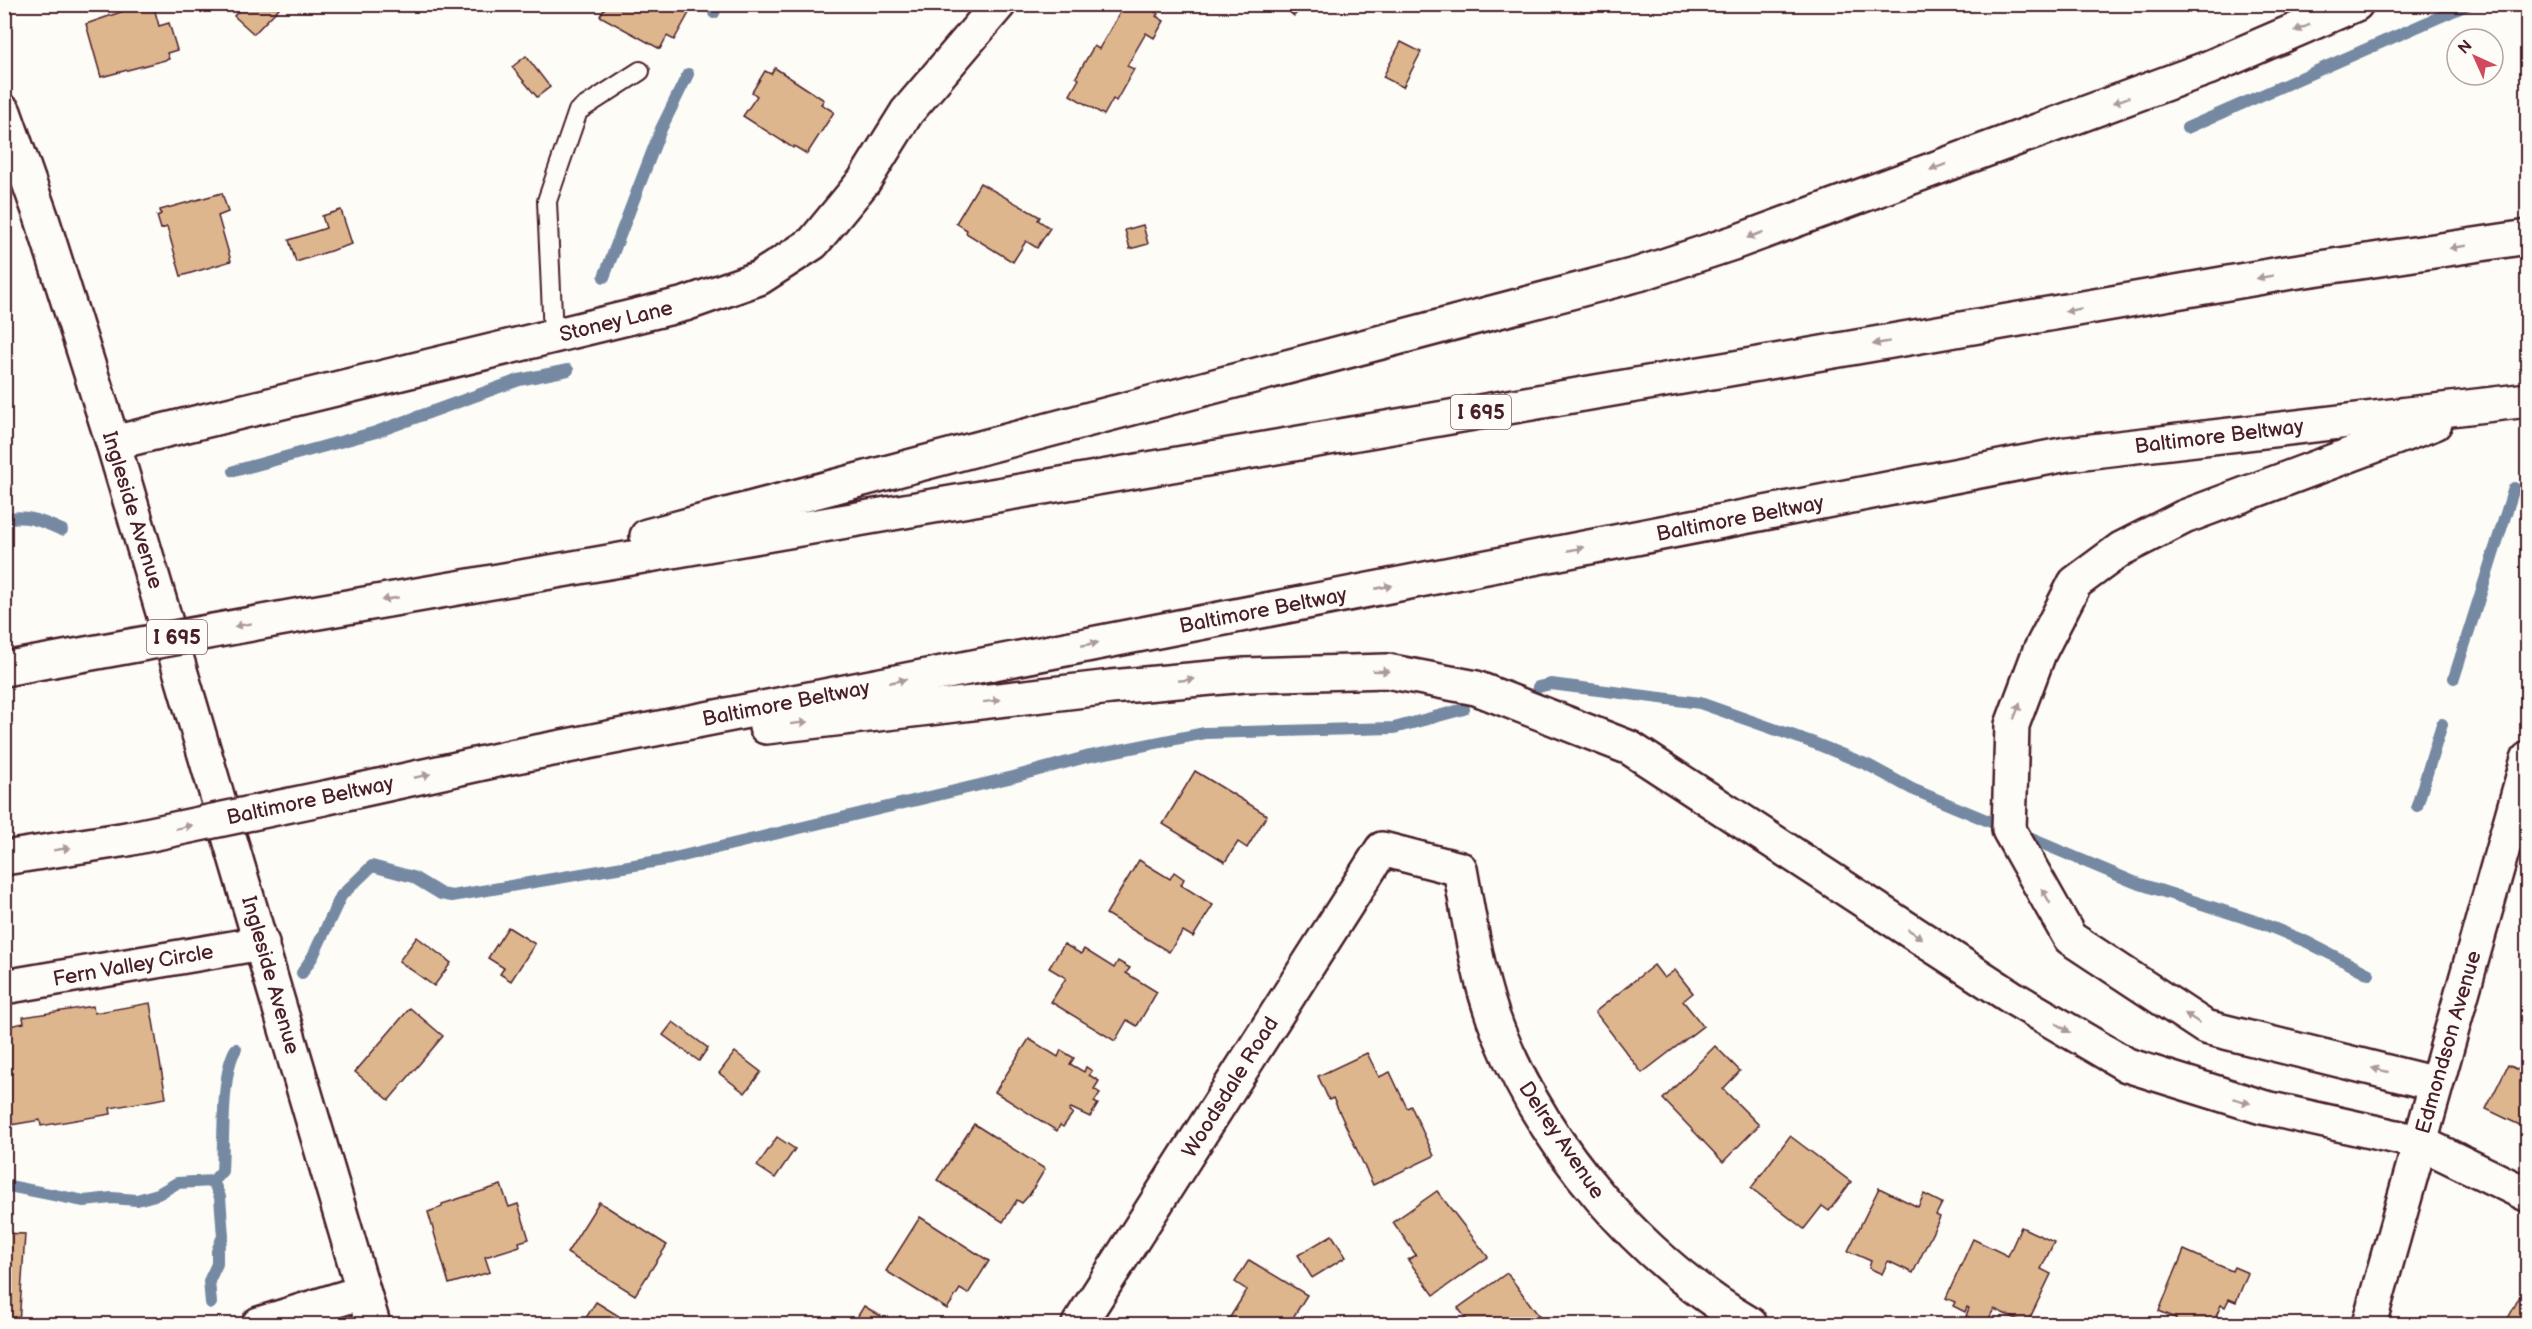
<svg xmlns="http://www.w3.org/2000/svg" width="2532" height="1329" viewBox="0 0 2532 1329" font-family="'Balsamiq Sans',sans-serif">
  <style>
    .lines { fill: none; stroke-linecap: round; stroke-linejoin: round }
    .stream { stroke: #7589a2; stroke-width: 12 }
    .building { fill: #ddb68e; stroke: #4a1f2b; stroke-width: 1.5 }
    .service-casing { stroke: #4a1f2b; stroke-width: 22 }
    .minor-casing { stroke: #4a1f2b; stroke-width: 38 }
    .secondary-casing { stroke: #4a1f2b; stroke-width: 38 }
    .motorway-casing { stroke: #4a1f2b; stroke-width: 38 }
    .service { stroke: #fdfcf7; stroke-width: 18 }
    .minor { stroke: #fdfcf7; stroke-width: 33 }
    .secondary { stroke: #fdfcf7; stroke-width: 33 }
    .motorway { stroke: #fdfcf7; stroke-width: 33 }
    .motorway-bridge-casing { stroke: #4a1f2b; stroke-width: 38; stroke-linecap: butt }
    .motorway-bridge { stroke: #fdfcf7; stroke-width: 33 }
    .oneway { fill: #ac999b }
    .labels { text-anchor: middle; stroke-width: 4.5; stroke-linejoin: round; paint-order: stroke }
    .shield { fill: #fdfcf7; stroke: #806168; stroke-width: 1.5 }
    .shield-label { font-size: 20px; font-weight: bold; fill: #4a1f2b }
    .street-label { font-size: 21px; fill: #4a1f2b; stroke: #fdfcf7 }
  </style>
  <rect width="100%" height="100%" fill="#fdfcf7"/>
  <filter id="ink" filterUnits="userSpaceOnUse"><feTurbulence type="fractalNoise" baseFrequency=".0167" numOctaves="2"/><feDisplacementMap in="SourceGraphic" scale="12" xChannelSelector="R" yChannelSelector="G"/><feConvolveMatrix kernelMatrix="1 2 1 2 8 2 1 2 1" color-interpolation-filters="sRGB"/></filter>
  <g filter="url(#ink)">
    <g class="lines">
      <g class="stream">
        <polyline points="714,13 717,4"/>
        <polyline points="2187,128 2469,4"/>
        <polyline points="604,277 661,129 688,74"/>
        <polyline points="234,471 376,432 519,380 568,370"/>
        <path d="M 4,519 C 27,514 41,521 62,530"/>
        <polyline points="2454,678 2514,488"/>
        <polyline points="1538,687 1551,684 1700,703 1814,743 1868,765 1912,789 2134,882 2261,923 2307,942 2369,974"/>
        <polyline points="2417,806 2442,724"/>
        <polyline points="302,973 313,956 341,896 372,866 413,877 441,894 452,896 670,859 1013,777 1086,757 1205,733 1394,728 1464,709"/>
        <path d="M 4,1185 L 84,1201 L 112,1198 L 137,1200 L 158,1194 L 177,1183 L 213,1181 L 222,1171 C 224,1142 221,1071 236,1049"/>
        <polyline points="211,1303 209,1281 217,1264 217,1251 223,1236 220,1197 213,1181"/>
      </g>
    </g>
    <g class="building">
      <polygon points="144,4 153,4 159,26 169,23 177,50 167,53 169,59 101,77 86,24"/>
      <polygon points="244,4 277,4 280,7 254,34 234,16"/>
      <polygon points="607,4 694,4 674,40 667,36 660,49 600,16"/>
      <polygon points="1125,4 1143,4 1158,14 1156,16 1164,21 1154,38 1146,33 1127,66 1134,69 1116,101 1113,99 1104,115 1070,95 1079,79 1076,77 1094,46 1099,49"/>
      <polygon points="1280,4 1305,4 1294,16"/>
      <polygon points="1401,42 1421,52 1403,87 1383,77"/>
      <polygon points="526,56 550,87 537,97 512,67"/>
      <polygon points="775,68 824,100 821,104 834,112 807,154 794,146 793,148 743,116 757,96 752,92 765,71 771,74"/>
      <polygon points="980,183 1040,217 1038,220 1050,228 1037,248 1026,241 1013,262 966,233 967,230 956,223"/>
      <polygon points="222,193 228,212 218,216 231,261 181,276 167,227 161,229 157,216 161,214 160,210"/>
      <polygon points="341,210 352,244 296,262 289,240 326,228 322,216"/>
      <polygon points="1143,225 1148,244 1130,249 1125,230"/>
      <polygon points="1195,771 1267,815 1247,848 1238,842 1225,862 1163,824"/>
      <polygon points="1139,860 1170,879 1174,872 1184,879 1181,885 1213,905 1193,937 1183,931 1169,952 1106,914"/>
      <polygon points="508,927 535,944 511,981 500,974 504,968 488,958"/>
      <polygon points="417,937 451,963 434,986 399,961"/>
      <polygon points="1064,944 1081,954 1084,949 1114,968 1118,961 1130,968 1126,973 1157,992 1137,1026 1127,1020 1115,1041 1051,1002 1066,978 1049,968"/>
      <polygon points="1654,965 1664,978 1675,970 1693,993 1683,1001 1703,1026 1642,1073 1595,1012"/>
      <polygon points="150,1003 166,1098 110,1108 111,1114 41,1126 40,1120 4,1126 4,1027 24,1023 23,1017 93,1006 94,1013"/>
      <polygon points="410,1008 443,1036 389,1100 355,1072"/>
      <polygon points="673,1022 708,1048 699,1061 663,1035"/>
      <polygon points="1029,1039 1058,1057 1061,1050 1074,1058 1070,1064 1084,1072 1086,1067 1092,1071 1089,1075 1099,1081 1094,1089 1100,1093 1094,1102 1098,1104 1090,1117 1071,1108 1069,1111 1073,1113 1063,1127 1060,1125 1057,1131 995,1092"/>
      <polygon points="1715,1046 1740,1071 1723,1089 1759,1125 1723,1162 1663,1099"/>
      <polygon points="735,1052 761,1072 745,1093 719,1073"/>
      <polygon points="1367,1053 1379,1077 1390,1072 1407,1108 1411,1106 1434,1156 1373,1185 1333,1098 1329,1100 1318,1076"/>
      <polygon points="2508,1065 2528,1074 2528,1129 2486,1109"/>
      <polygon points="974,1124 1045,1169 1030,1194 1022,1203 1017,1200 1003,1222 937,1180"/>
      <polygon points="1790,1136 1851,1182 1829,1211 1822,1206 1804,1229 1751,1188"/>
      <polygon points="777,1137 795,1149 775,1178 757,1166"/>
      <polygon points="501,1185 509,1207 518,1204 529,1239 519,1242 520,1246 485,1257 490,1272 449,1284 428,1212 442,1207 442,1204"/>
      <polygon points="1879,1188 1918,1207 1924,1194 1942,1203 1936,1215 1940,1217 1913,1273 1888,1261 1882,1274 1869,1268 1871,1261 1848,1251"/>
      <polygon points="1437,1191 1488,1257 1434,1295 1408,1260 1416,1255 1393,1222"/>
      <polygon points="599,1202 667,1245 635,1295 567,1253"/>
      <polygon points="920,1217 989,1261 968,1294 960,1289 947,1309 886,1271"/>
      <polygon points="2021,1227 2054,1242 2041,1269 2051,1274 2027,1324 1994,1309 1986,1324 1966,1316 1969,1308 1967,1307 1965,1312 1953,1306 1955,1302 1946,1298 1973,1239 2008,1256"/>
      <polygon points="4,1233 25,1234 19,1324 4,1324"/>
      <polygon points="1332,1235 1346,1257 1312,1278 1298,1255"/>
      <polygon points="2184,1250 2232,1271 2234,1267 2248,1273 2236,1302 2229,1299 2225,1307 2221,1305 2213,1324 2174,1324 2176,1318 2159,1311"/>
      <polygon points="1249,1260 1307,1295 1289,1324 1231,1324 1227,1322 1247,1290 1235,1282"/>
      <polygon points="1507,1273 1545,1324 1470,1324 1458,1308"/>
      <polygon points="2528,1281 2528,1324 2505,1324"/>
      <polygon points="596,1302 622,1318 618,1324 582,1324"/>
      <polygon points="864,1306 894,1324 853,1324"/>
      <polygon points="900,1316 910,1322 909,1324 894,1324"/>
    </g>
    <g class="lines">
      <g class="service-casing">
        <polyline id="service" points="553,336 547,201 578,111 640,71"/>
      </g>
      <g class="minor-casing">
        <g id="minor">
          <polyline points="113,443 685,304 759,278 813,243 864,181 907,112 999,4"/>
          <polyline points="4,987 262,943"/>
          <polyline points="2419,1142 2528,1195"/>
          <polyline points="259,1324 363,1292"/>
          <path d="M 1079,1324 L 1382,849 L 1460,869 C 1470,923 1478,981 1499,1033 C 1546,1150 1641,1260 1750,1324"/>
        </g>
      </g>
      <g class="secondary-casing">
        <g id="secondary">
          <polyline points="4,112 42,219 113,443 373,1324"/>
          <polyline points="2369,1324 2528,759"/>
        </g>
      </g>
      <g class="motorway-casing">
        <g id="motorway">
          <polyline points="2435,423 2184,517 2121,549 2075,583 2039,653 2012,725 2009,830 2070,938 2205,1027 2436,1084"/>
          <polyline points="647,536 1639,274 1733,243 2208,68 2356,4"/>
          <polyline points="301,615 2286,273 2528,237"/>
          <polyline points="4,669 53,660"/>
          <polyline points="766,727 1111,687 1245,675 1387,671 1476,688 1630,748 2013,998 2127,1065 2262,1107 2419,1142"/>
          <polyline points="324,798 511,757 2067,454 2528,400"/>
          <polyline points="4,858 127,839"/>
        </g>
      </g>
      <use href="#service" class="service"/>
      <use href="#minor" class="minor"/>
      <use href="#secondary" class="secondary"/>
      <use href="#motorway" class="motorway"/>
      <g class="motorway-bridge-casing">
        <g id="motorway-bridge">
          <polyline points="53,660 301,615"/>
          <polyline points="127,839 324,798"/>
        </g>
      </g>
      <use href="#motorway-bridge" class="motorway-bridge"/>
    </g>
    <defs><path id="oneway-solid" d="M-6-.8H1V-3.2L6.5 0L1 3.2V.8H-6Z" transform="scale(1.5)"/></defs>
    <g class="oneway">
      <use href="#oneway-solid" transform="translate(2302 28) rotate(157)"/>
      <use href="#oneway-solid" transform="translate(2121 100) rotate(160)"/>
      <use href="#oneway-solid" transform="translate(1938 167) rotate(160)"/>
      <use href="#oneway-solid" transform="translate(1755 235) rotate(160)"/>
      <use href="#oneway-solid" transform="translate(2458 247) rotate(171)"/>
      <use href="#oneway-solid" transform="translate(2265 277) rotate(170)"/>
      <use href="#oneway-solid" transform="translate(2073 310) rotate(170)"/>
      <use href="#oneway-solid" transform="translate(1881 343) rotate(170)"/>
      <use href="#oneway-solid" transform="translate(1576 549) rotate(-11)"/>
      <use href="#oneway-solid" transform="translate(1384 587) rotate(-11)"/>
      <use href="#oneway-solid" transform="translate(390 599) rotate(170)"/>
      <use href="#oneway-solid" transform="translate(243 625) rotate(170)"/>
      <use href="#oneway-solid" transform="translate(1090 644) rotate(-11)"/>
      <use href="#oneway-solid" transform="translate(1381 671) rotate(1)"/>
      <use href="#oneway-solid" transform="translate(1186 680) rotate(-5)"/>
      <use href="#oneway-solid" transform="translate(898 681) rotate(-11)"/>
      <use href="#oneway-solid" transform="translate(992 701) rotate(-7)"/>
      <use href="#oneway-solid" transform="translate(2017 711) rotate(-69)"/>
      <use href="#oneway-solid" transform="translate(799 723) rotate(-7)"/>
      <use href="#oneway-solid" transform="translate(422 776) rotate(-13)"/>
      <use href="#oneway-solid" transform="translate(184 827) rotate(-12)"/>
      <use href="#oneway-solid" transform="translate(62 849) rotate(-9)"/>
      <use href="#oneway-solid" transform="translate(2046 896) rotate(-119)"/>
      <use href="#oneway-solid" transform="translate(1915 934) rotate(33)"/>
      <use href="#oneway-solid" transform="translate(2192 1018) rotate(-147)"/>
      <use href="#oneway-solid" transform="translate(2063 1028) rotate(31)"/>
      <use href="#oneway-solid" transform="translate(2380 1070) rotate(-166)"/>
      <use href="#oneway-solid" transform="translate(2242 1101) rotate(17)"/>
    </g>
  </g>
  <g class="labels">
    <g class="shield">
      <rect x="1451" y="395" width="60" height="34" rx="4.5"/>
      <rect x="147" y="620" width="60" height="34" rx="4.5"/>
    </g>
    <g class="shield-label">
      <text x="1481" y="419">I 695</text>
      <text x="177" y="644">I 695</text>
    </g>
    <g class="street-label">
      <text transform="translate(616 321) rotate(-14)" y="7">Stoney Lane</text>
      <text transform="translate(2219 436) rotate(-7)" y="7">Baltimore Beltway</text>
      <text transform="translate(133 510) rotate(73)" y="7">Ingleside Avenue</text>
      <text transform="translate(1740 518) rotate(-11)" y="7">Baltimore Beltway</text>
      <text transform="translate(1263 610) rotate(-11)" y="7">Baltimore Beltway</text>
      <text transform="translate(786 703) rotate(-11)" y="7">Baltimore Beltway</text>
      <text transform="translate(310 800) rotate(-12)" y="7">Baltimore Beltway</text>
      <text transform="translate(133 965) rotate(-10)" y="7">Fern Valley Circle</text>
      <text transform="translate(271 975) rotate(74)" y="7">Ingleside Avenue</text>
      <text transform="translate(2448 1042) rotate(-74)" y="7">Edmondson Avenue</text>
      <text transform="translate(1230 1087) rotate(-58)" y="7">Woodsdale Road</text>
      <text transform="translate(1562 1140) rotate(56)" y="7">Delrey Avenue</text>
    </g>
  </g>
  <rect width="2532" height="1329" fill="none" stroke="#fdfcf7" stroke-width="24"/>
  <rect x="12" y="12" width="2508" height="1305" fill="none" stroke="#4a1f2b" stroke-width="2" filter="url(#ink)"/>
  <g transform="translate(2475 57) rotate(315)"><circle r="28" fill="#fdfcf7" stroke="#b5a4a5" stroke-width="1.5"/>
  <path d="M0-4.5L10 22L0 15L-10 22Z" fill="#d1495b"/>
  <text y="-9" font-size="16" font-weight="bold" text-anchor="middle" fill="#4a1f2b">N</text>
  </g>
</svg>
